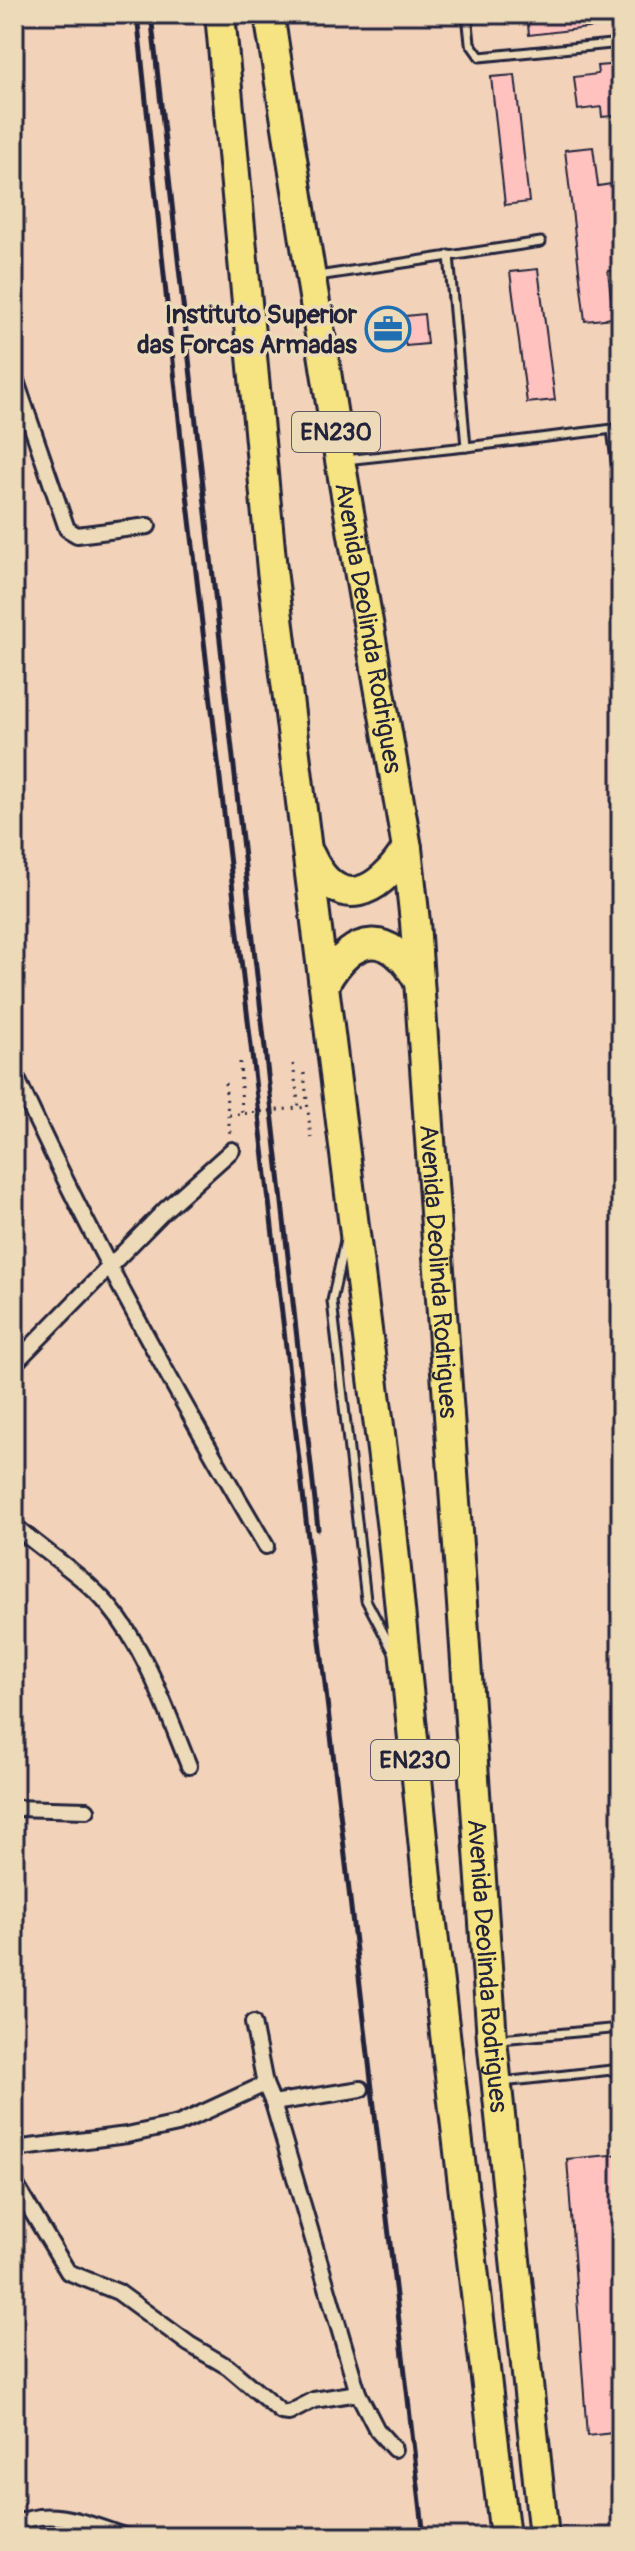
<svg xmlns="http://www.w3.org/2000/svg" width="635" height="2551" viewBox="0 0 635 2551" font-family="Pangolin,sans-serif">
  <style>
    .building { fill: #ffc2be; stroke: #22223b; stroke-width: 2 }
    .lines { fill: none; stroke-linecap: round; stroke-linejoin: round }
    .lane-casing { stroke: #22223b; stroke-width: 13 }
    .street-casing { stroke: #22223b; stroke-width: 20 }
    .highway-casing { stroke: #22223b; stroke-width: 34 }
    .path { stroke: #22223b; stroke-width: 3; stroke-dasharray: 2 6; stroke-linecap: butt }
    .lane { stroke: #eddab8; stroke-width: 7 }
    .street { stroke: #eddab8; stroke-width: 14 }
    .highway { stroke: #f6e381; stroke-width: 28 }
    .rail { stroke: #22223b; stroke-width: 5 }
    .path-bridge { stroke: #22223b; stroke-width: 3; stroke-dasharray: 2 6; stroke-linecap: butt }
    .labels { text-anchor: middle; stroke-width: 7; stroke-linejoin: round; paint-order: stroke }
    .shield { fill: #eddab8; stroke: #5f5960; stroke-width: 2 }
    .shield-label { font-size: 24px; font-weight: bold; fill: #22223b }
    .poi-label { font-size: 26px; font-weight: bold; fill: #22223b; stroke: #eddab8; text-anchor: end }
    .street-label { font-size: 26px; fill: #22223b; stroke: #eddab8 }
  </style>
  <rect width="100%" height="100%" fill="#f2d3ba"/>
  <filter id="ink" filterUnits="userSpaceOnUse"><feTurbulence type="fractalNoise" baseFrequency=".0125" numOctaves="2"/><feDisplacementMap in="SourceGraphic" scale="16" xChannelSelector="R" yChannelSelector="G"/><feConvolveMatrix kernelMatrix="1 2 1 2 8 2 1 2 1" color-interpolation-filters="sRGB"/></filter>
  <g filter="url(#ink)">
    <g class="building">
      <polygon points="527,14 621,14 621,24 529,35"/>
      <polygon points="621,64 621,115 602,117 601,107 578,110 574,77 598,74 597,66"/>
      <polygon points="515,75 529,202 505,205 491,77"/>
      <polygon points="593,147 598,186 618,183 621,270 608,271 613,318 585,321 565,150"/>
      <polygon points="538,269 555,400 527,403 510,272"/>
      <polygon points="424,314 427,344 406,346 405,342 396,343 395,337 389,338 387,318"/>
      <polygon points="621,2154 621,2432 587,2436 567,2159"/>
    </g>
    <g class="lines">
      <g class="lane-casing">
        <g id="lane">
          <polyline points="467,14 470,43 480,57 621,43"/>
          <polyline points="449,255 466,447 621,428"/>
          <polyline points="318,276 541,242"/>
          <polyline points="612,429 621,501"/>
          <polyline points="345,460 466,447"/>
          <polyline points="345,1240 332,1301 366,1600 394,1653"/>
          <polyline points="500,2039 621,2028"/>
          <polyline points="502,2082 621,2069"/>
        </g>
      </g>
      <g class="street-casing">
        <g id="street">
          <polyline points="14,375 67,529 77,535 148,526"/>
          <path d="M 14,1072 C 88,1235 175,1392 266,1546"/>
          <polyline points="14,1364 166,1209 232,1150"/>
          <path d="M 14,1525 C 45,1553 82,1574 109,1606 C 147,1651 167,1712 189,1766"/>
          <polyline points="14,1808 87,1810"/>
          <polyline points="253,2023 265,2084"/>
          <polyline points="273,2103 358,2393"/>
          <polyline points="14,2149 127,2135 178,2124 265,2084 273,2103 361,2089"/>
          <polyline points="14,2182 68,2272 118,2292 189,2344 228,2367 281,2412 289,2413 314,2400 358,2393 377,2430 394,2449"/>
          <path d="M 14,2525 C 51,2505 90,2525 127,2537"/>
        </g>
      </g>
      <g class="highway-casing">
        <g id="highway">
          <polyline points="220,14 272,570 392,1530 430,1908 505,2537"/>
          <path id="s1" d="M 269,14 L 340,460 L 407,848 L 415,922 L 492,2039 L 544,2537"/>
          <path d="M 310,855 C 338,915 379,894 407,848"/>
          <path d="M 325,983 C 354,932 390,929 419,982"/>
        </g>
      </g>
      <g class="path">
        <polyline points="240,1062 242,1114"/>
        <polyline points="293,1064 299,1108"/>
        <polyline points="304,1073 311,1138"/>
        <polyline points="225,1083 230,1134"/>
      </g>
      <use href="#lane" class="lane"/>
      <use href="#street" class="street"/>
      <use href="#highway" class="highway"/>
      <g class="rail">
        <polyline points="137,14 185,477 424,2537"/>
        <polyline points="151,14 318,1529"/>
      </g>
      <polyline class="path-bridge" points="229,1115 308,1107"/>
    </g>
  </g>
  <defs>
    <g id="office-ring" transform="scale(2.3)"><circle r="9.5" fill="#eddab8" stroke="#1f6fb2" stroke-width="1.5"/><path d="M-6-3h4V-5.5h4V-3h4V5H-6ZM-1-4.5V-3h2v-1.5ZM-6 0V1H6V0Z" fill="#1f6fb2"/></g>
  </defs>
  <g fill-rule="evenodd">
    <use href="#office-ring" x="388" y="329"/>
  </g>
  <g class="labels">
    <g class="shield">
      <rect x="292" y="412" width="88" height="40" rx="6"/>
      <rect x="371" y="1740" width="88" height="40" rx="6"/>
    </g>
    <g class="shield-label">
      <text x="336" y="440">EN230</text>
      <text x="415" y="1768">EN230</text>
    </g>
    <g class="poi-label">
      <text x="357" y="323">Instituto Superior<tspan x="357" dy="30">das Forcas Armadas</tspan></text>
    </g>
    <g class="street-label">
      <text dy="9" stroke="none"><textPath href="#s1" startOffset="622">Avenida Deolinda Rodrigues</textPath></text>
      <text dy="9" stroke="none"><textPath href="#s1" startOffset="1270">Avenida Deolinda Rodrigues</textPath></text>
      <text dy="9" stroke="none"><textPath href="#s1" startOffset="1966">Avenida Deolinda Rodrigues</textPath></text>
    </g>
  </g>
  <rect width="635" height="2551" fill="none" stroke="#eddab8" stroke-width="48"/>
  <rect x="24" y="24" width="587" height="2503" fill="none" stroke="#22223b" stroke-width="3" filter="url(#ink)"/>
</svg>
